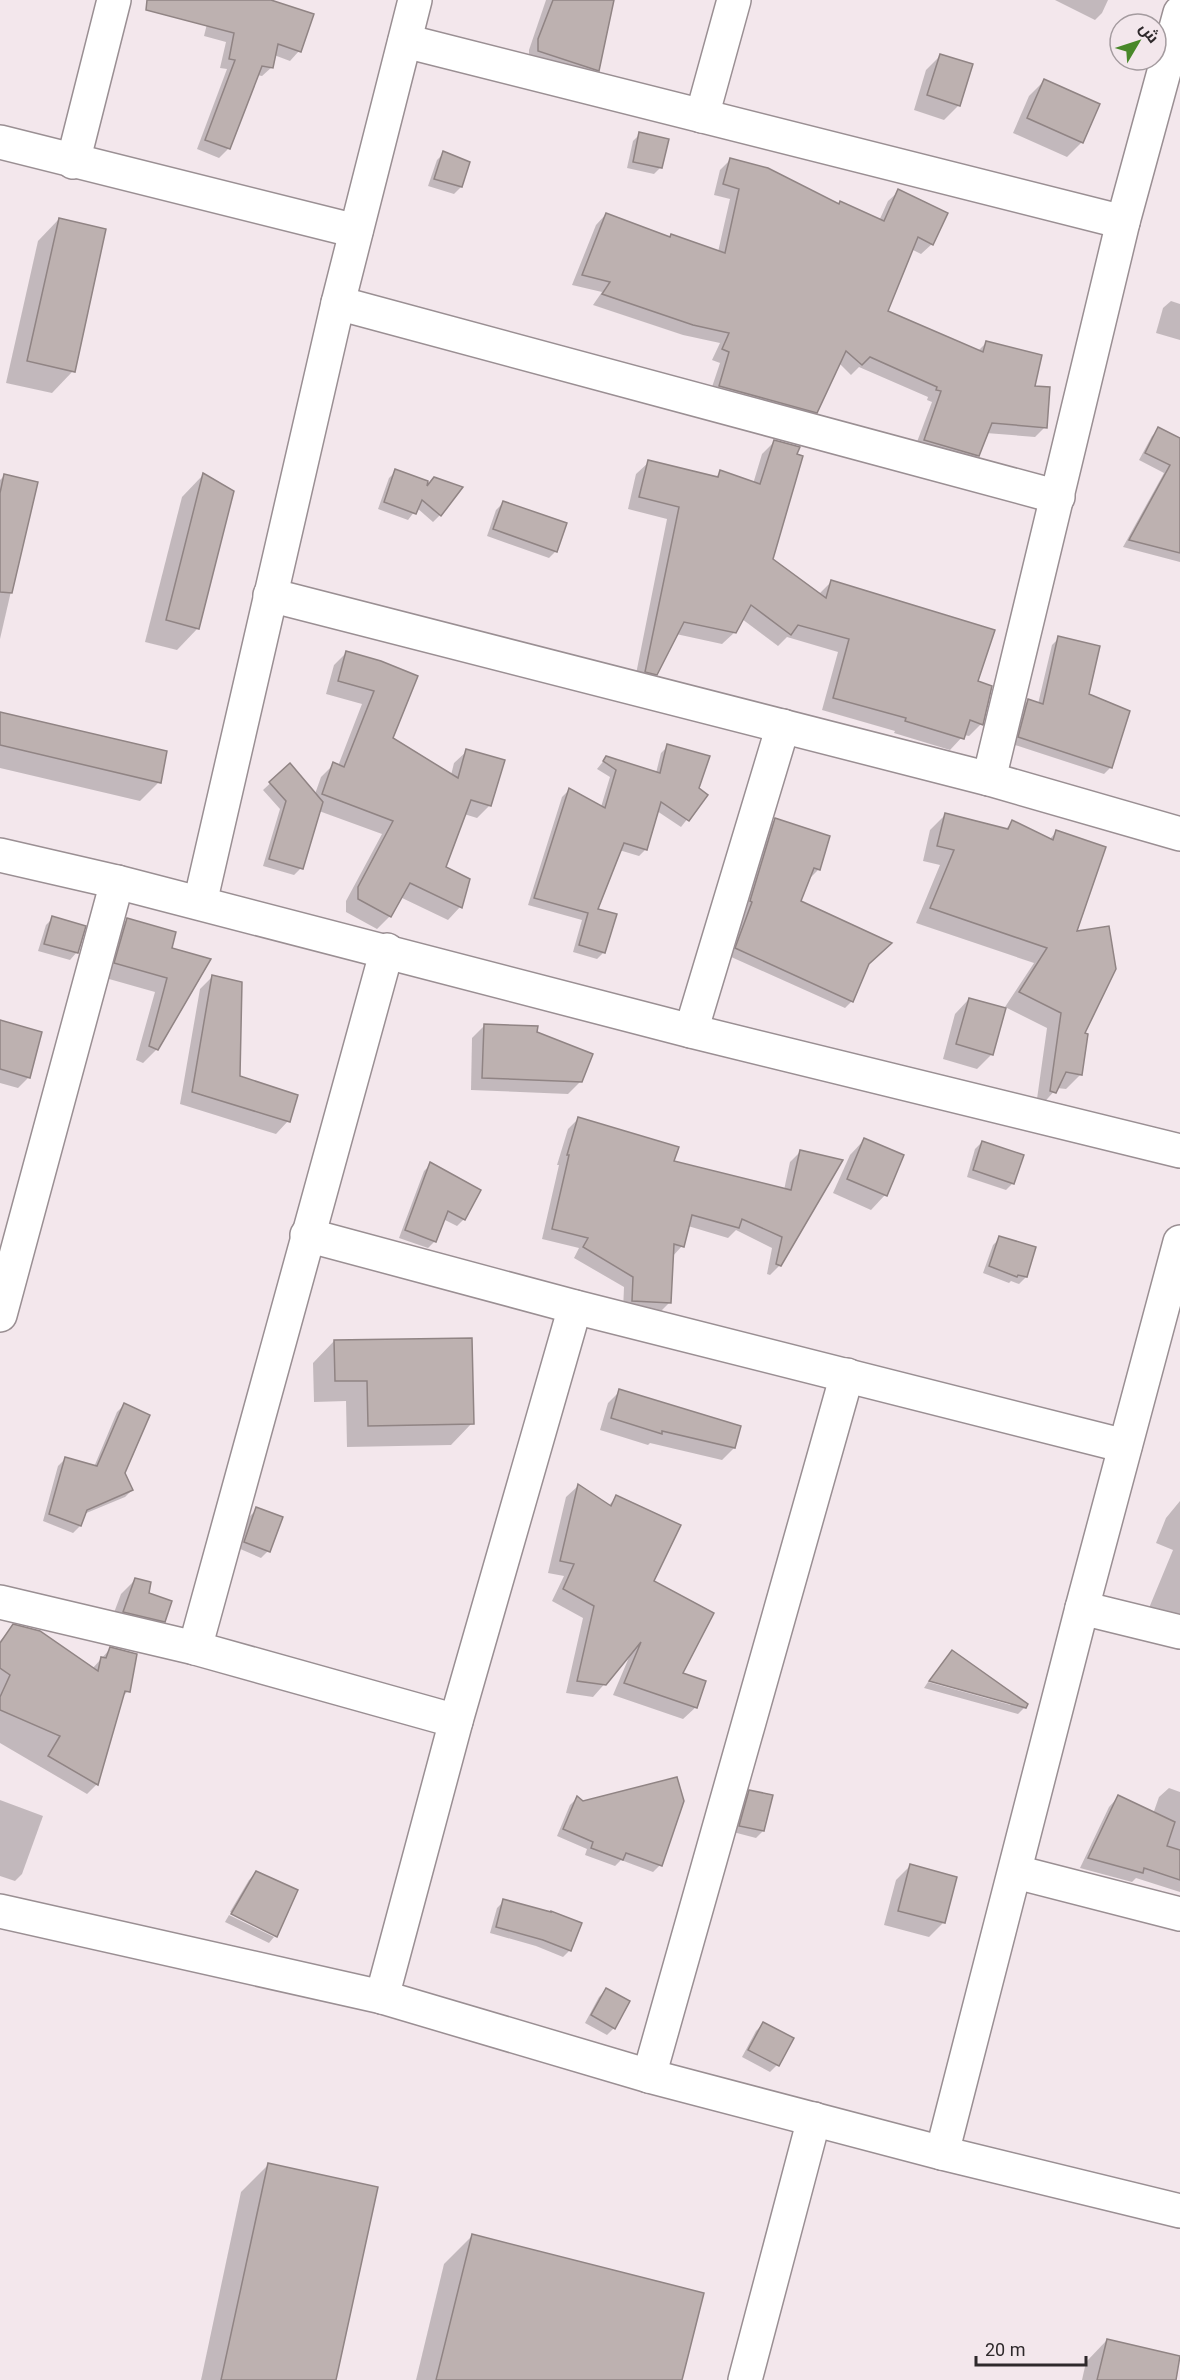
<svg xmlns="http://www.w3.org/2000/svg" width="1180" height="2380" viewBox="0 0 1180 2380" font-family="Roboto,Cairo,sans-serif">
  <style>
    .shadow { fill: #0003 }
    .building { fill: #bdb1b0; stroke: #908484; stroke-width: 1.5 }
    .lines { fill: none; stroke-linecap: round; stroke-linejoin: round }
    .minor-casing { stroke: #9a8f93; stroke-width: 36 }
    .minor { stroke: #fff; stroke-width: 33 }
  </style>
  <rect width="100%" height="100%" fill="#f3e7ec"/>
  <g class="shadow">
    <polygon points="213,0 266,0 299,51 290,61 274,55 272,67 262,76 257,75 229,148 219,158 197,149 227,69 220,68 226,42 204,36"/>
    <polygon points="546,0 612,0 598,70 588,80 529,61 529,50"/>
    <polygon points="1055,0 1108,0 1102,13 1095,20"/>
    <polygon points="941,55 959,105 944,120 914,110 926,70"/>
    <polygon points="1044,81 1082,142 1067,157 1013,133 1029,96"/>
    <polygon points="640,134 661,167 654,174 627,168 633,141"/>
    <polygon points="444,153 461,187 454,194 428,186 437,160"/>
    <polygon points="731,159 879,221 888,201 899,191 932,244 921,254 911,249 886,312 978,351 986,343 1033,387 1045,427 1035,437 986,433 978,456 968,466 914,450 932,402 927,400 928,397 859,367 851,375 839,363 816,412 805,422 709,396 720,363 712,360 720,343 683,335 593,305 602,292 572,285 596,225 606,214 669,238 671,235 718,252 730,199 714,195 720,170"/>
    <polygon points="59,219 73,371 52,393 6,383 38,241"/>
    <polygon points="1171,301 1180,304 1180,340 1156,333 1163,308"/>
    <polygon points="1159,429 1180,440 1180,562 1123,547 1164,473 1139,460 1152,436"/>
    <polygon points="774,442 771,559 818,595 832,581 977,682 981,724 969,736 964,735 950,750 894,733 895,731 822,710 838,652 787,637 778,646 742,619 735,632 722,644 676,634 655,674 643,686 634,684 667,519 628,509 636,474 649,462 715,478 721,472 753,484 762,454"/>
    <polygon points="396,471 424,489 434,479 440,515 433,522 417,508 408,520 378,509 389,478"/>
    <polygon points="5,475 36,483 0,639 0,480"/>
    <polygon points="203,475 198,628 177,650 145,642 182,497"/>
    <polygon points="503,503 556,551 549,558 487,536 496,510"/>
    <polygon points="1059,638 1087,695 1111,767 1104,774 1012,744 1021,708 1028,701 1038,704 1052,645"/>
    <polygon points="347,652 380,663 391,738 451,775 454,763 467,751 490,805 477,818 464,814 444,868 460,907 448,920 400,897 390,916 377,929 346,912 346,901 382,834 319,811 301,868 294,875 263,866 280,809 263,790 290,765 315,794 321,777 334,764 338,766 362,704 326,694 334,665"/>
    <polygon points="0,713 159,782 140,801 0,768"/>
    <polygon points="668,746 697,789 706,795 681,827 657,811 646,849 639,856 619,850 596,910 604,952 597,959 573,952 582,920 528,905 562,797 569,790 601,807 610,777 597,769 606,758 656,773 661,753"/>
    <polygon points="945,815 1005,830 1012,822 1049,840 1057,831 1075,933 1083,1034 1081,1074 1066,1089 1057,1088 1040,1107 1036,1106 1047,1028 1005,1007 1034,963 916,923 940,865 923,861 930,830"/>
    <polygon points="775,820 828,837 818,870 811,877 809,876 799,902 867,964 852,1001 845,1008 729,956 746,909 744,908 768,827"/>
    <polygon points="53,918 77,952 70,960 38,951 46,925"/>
    <polygon points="127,920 170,949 208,960 157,1049 143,1063 136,1060 155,992 102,977 113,934"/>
    <polygon points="213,976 238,1077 288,1121 276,1134 180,1104 200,989"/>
    <polygon points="969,999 992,1054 977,1069 943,1059 955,1014"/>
    <polygon points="0,1022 29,1077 18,1088 0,1083"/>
    <polygon points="485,1025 536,1033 581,1081 568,1094 471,1090 472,1038"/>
    <polygon points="578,1119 673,1163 784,1190 790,1162 800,1152 780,1265 770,1275 767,1274 772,1248 736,1230 728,1238 688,1226 682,1246 672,1257 669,1303 659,1313 623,1311 624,1287 574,1258 579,1248 542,1239 559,1165 557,1165 568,1129"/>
    <polygon points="864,1140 885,1195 871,1210 833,1193 850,1155"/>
    <polygon points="982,1142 1013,1183 1006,1190 967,1177 975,1149"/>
    <polygon points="431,1164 479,1191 464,1219 457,1226 443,1219 435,1241 428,1248 399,1238 424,1171"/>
    <polygon points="1000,1238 1026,1277 1019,1284 1011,1281 1009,1283 983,1273 993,1245"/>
    <polygon points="334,1341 472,1423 451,1445 347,1447 346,1401 314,1402 313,1363"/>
    <polygon points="620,1391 734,1448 722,1460 650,1443 648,1445 600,1430 608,1403"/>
    <polygon points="124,1405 124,1473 132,1490 125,1497 84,1514 80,1526 73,1533 43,1521 58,1466 65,1459 94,1467 117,1412"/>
    <polygon points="578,1486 608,1506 617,1497 652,1582 681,1674 696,1707 683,1719 613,1695 630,1655 593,1697 566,1693 583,1618 552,1601 564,1576 548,1573 566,1497"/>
    <polygon points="1180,1501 1180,1619 1149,1608 1173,1550 1156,1543 1166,1518"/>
    <polygon points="257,1509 268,1551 261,1558 238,1548 250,1516"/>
    <polygon points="135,1580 163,1621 149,1635 109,1626 121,1594"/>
    <polygon points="13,1626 92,1669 110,1649 128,1691 121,1698 97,1784 87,1794 0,1743 0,1641"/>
    <polygon points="952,1652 1025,1707 1018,1714 924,1688 928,1682 1011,1705 1007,1701 930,1680"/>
    <polygon points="1169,1788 1180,1792 1180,1892 1136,1878 1132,1882 1080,1868 1109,1807 1118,1797 1153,1814 1159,1797"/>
    <polygon points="750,1791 763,1831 756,1838 733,1832 743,1798"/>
    <polygon points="577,1798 660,1865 653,1872 621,1860 615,1866 585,1855 587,1849 557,1836 570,1805"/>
    <polygon points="0,1800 43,1816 22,1874 15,1881 0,1876"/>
    <polygon points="911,1865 944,1922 929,1937 884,1925 896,1880"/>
    <polygon points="256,1873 276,1936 275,1937 275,1934 230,1912 249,1880"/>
    <polygon points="504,1901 570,1950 563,1957 536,1946 490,1933 497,1908"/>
    <polygon points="229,1915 274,1937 269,1943 225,1922"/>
    <polygon points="606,1990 614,2028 607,2035 585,2023 599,1997"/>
    <polygon points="763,2024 792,2039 777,2065 770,2072 742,2057 756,2031"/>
    <polygon points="269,2164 335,2380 201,2380 241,2192"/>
    <polygon points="472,2236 681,2380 416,2380 444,2264"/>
    <polygon points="1107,2340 1174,2380 1082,2380 1086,2362"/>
  </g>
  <g class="building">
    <polygon points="147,0 271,0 314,14 301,52 278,44 273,68 262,66 230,149 205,140 235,60 229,59 234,33 146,10"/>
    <polygon points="553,0 614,0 599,71 538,51 538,39"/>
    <polygon points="940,54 973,64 960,106 927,95"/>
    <polygon points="1044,79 1100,104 1083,143 1027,118"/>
    <polygon points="639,132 669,139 662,168 633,162"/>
    <polygon points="443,151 470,162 462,187 434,179"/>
    <polygon points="730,158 768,168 839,204 840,201 884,221 898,189 948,213 933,245 918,237 888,311 983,352 986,341 1042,355 1035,386 1050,387 1047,428 992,423 979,456 924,440 941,391 936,390 937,387 870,357 862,365 846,351 817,413 719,386 729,352 722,349 729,333 693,325 602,294 610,282 582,275 606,213 670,237 671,234 725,253 739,189 723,184"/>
    <polygon points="59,218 106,229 75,372 27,361"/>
    <polygon points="1158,427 1180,438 1180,553 1129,540 1170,465 1145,453"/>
    <polygon points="774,440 800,447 797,454 803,456 773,559 826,598 831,580 995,630 978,681 992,686 983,725 970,720 964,739 905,721 906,718 833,698 849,639 798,625 791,635 751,605 736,633 684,622 657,675 645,672 679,507 639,497 648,460 718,477 720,470 760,484"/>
    <polygon points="395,469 428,481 427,486 434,477 463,487 441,516 422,500 416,514 384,502"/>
    <polygon points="203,473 234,491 199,629 166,620"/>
    <polygon points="4,474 38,482 12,593 0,592 0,493"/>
    <polygon points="503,501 567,523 557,552 493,529"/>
    <polygon points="1058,636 1100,646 1089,694 1130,711 1112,768 1018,737 1028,699 1043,704"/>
    <polygon points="346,651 381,661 418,676 393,738 458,778 466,749 505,760 491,806 471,800 446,867 470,879 462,908 410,883 391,917 358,899 358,887 393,821 322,794 333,762 344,767 374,691 338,681"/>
    <polygon points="0,712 167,751 161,783 0,745"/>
    <polygon points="667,744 710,756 699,788 708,795 689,821 661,802 647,850 624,843 598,909 617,914 605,953 579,945 588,913 534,898 569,788 605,808 616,770 603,761 606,756 660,773"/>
    <polygon points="290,763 323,802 303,869 269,859 286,801 269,782"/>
    <polygon points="945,813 1008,829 1012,820 1053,840 1056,830 1106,847 1077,931 1109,926 1116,969 1085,1033 1088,1034 1082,1075 1066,1072 1056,1093 1050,1091 1061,1013 1019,992 1047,948 930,908 954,850 937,846"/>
    <polygon points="775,818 830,836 820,870 814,868 801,901 892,943 869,964 853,1002 735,948 752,902 750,901"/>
    <polygon points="52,916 86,926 78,953 44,944"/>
    <polygon points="127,918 176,932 172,948 211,959 158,1050 149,1046 167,978 114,963"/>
    <polygon points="212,975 242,982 240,1076 298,1095 290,1122 192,1092"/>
    <polygon points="969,998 1006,1008 993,1055 956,1044"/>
    <polygon points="0,1020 42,1032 30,1078 0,1069"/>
    <polygon points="484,1024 538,1026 537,1032 593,1054 582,1082 482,1078"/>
    <polygon points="578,1117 679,1147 674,1161 791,1190 800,1150 843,1160 781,1266 776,1264 782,1237 742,1219 739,1228 692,1215 684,1247 674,1244 671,1303 632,1301 633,1277 583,1247 588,1238 552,1229 569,1155 567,1155"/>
    <polygon points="864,1138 904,1155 887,1196 847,1179"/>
    <polygon points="982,1141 1024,1155 1014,1184 973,1170"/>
    <polygon points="430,1162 481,1190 465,1220 448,1211 436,1242 405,1230"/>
    <polygon points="999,1236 1036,1247 1027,1277 1018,1275 1017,1277 989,1266"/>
    <polygon points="472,1338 474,1424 368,1426 367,1381 335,1381 334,1340"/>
    <polygon points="619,1389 741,1426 735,1448 662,1431 662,1434 611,1418"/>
    <polygon points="124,1403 150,1415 125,1473 133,1490 87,1510 81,1526 49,1514 65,1457 97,1466"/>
    <polygon points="578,1484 611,1506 616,1495 681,1525 654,1581 714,1613 683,1673 706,1681 697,1708 624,1683 641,1642 606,1685 577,1681 594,1606 563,1589 574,1564 560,1561"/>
    <polygon points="256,1507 283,1517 270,1552 244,1542"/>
    <polygon points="135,1578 151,1582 149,1593 172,1601 165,1622 123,1612"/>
    <polygon points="13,1624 40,1631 98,1671 101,1657 106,1658 110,1647 137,1654 130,1692 125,1691 98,1785 48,1756 60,1736 0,1710 0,1697 10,1675 0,1668 0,1643"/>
    <polygon points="952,1650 1028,1704 1026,1708 929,1681"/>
    <polygon points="677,1777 684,1801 662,1866 626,1853 623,1860 591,1848 593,1842 563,1829 577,1796 583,1801"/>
    <polygon points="749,1790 773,1795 764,1831 739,1826"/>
    <polygon points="1118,1795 1175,1822 1167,1846 1180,1850 1180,1880 1144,1868 1143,1873 1088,1858"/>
    <polygon points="910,1864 957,1877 945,1923 898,1911"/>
    <polygon points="256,1871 298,1890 277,1937 231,1914"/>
    <polygon points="503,1899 551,1912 551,1911 582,1923 571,1951 543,1940 496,1927"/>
    <polygon points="606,1988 630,2001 615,2029 591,2015"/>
    <polygon points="763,2022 794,2038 779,2066 748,2050"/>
    <polygon points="268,2163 378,2187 336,2380 221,2380"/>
    <polygon points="472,2234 704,2293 682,2380 436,2380"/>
    <polygon points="1107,2339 1180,2356 1176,2380 1097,2380"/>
  </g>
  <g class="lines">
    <g class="minor-casing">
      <g id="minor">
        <polyline points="405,41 1123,222"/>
        <polyline points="702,116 734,0"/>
        <polyline points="0,142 356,231"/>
        <polyline points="73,162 114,0"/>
        <polyline points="338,303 1058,497"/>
        <polyline points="270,595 989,779 1180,834"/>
        <polyline points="989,779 1123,222 1180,13"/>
        <polyline points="0,855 117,882 691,1031 1180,1151"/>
        <polyline points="200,903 338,303 415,0"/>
        <polyline points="691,1031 783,726"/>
        <polyline points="307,1235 575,1307 1125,1446"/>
        <polyline points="0,1315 117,882"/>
        <polyline points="0,1602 195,1648 456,1721"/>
        <polyline points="1082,1608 1180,1632"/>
        <polyline points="195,1648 387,950"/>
        <polyline points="1016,1872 1180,1914"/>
        <polyline points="0,1911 382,1997 649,2076 942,2153 1180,2211"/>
        <polyline points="382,1997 456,1721 575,1307"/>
        <polyline points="649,2076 847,1375"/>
        <polyline points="942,2153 1082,1608 1180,1242"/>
        <polyline points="745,2380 814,2119"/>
      </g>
    </g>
    <use href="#minor" class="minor"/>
  </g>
  <g transform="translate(1138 42) rotate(51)"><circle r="28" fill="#f3e7ec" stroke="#a49b9f" stroke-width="1.5"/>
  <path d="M0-4.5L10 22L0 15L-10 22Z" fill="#488829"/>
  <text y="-9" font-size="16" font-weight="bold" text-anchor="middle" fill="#2e292b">ش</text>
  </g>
  <path d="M976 2356v9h110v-9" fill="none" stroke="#2e292b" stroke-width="3"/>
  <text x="985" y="2356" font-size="18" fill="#2e292b" stroke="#f3e7ec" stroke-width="4.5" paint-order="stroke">20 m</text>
</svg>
